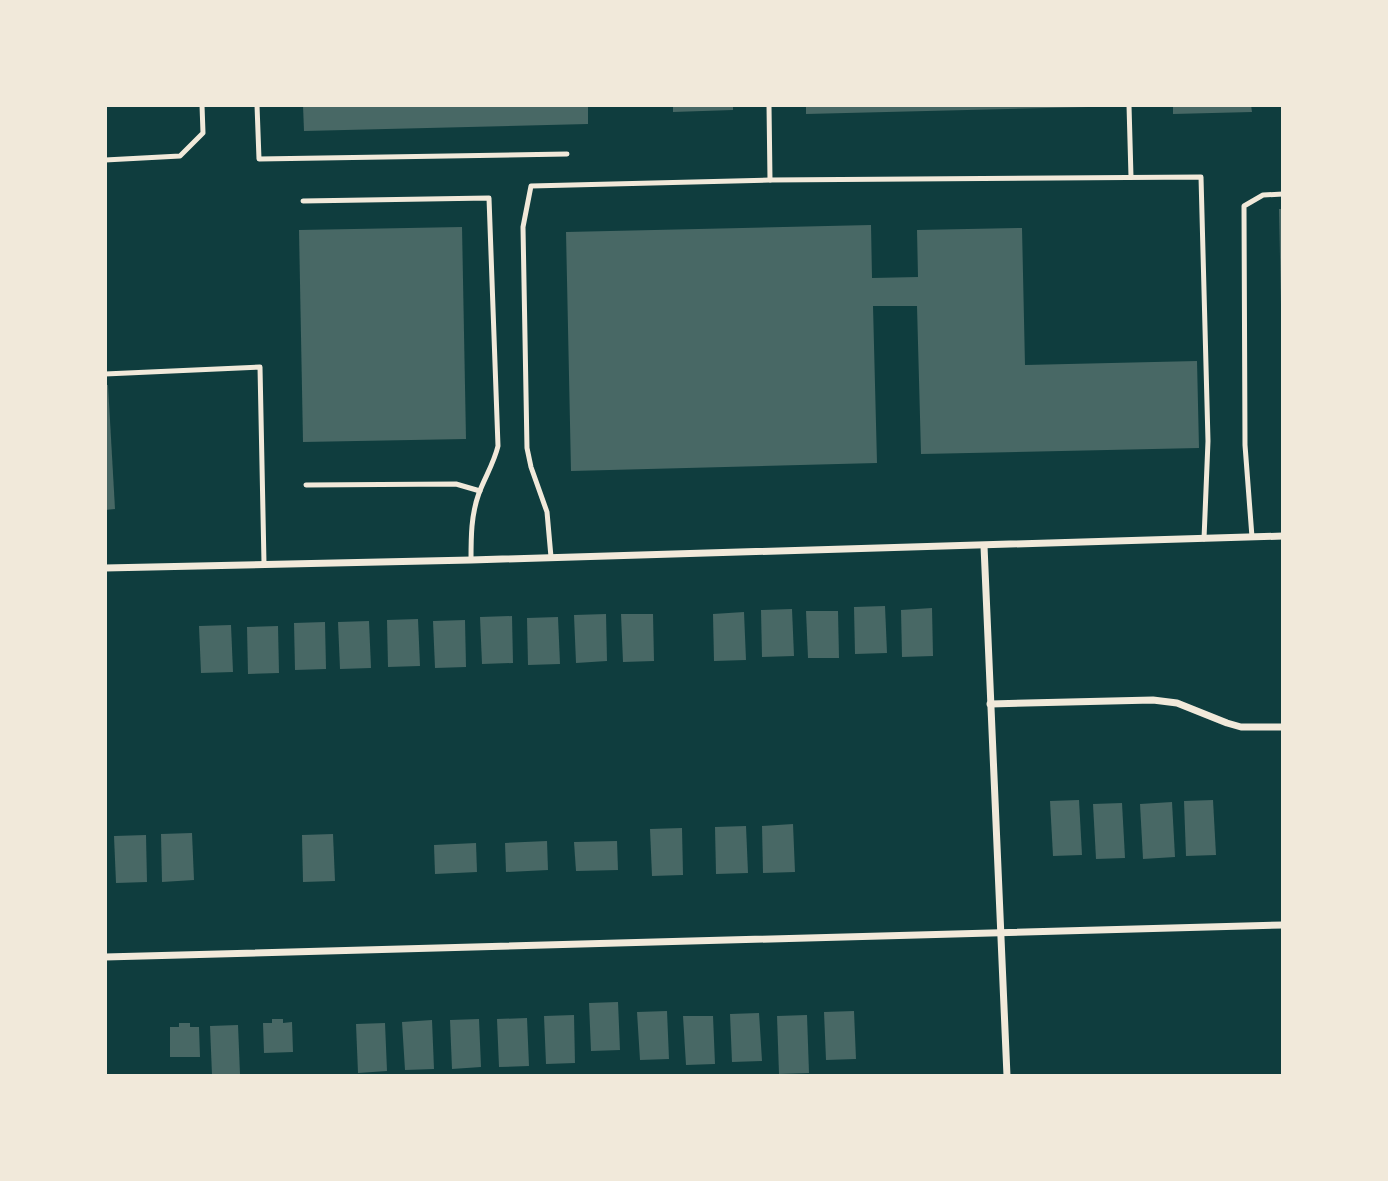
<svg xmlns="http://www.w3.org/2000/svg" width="1388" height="1181" viewBox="0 0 1388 1181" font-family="'Open Sans',sans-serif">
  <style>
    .building { fill: #486865 }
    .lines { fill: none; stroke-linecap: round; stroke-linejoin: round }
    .service { stroke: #f1e9da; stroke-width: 5 }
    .minor { stroke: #f1e9da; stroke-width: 7 }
  </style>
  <rect width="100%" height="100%" fill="#0f3d3e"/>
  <g class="building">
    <polygon points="303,105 588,105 588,124 304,131"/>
    <polygon points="673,105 733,105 733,110 673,112"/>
    <polygon points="806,105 1088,105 1089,107 806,114"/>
    <polygon points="1173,105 1251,105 1252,112 1173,114"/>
    <polygon points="1279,209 1283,209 1283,305 1281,305"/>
    <polygon points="871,225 872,278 918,277 917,230 1022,228 1025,365 1197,361 1199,448 921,454 917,306 873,306 877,463 571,471 566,232"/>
    <polygon points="462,227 466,439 303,442 299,230"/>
    <polygon points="105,385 108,385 115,509 105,510"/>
    <polygon points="885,606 887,653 855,654 854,607"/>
    <polygon points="932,608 933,656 902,657 901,610"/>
    <polygon points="792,609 794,656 762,657 761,610"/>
    <polygon points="806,611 838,611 839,658 808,658"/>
    <polygon points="744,612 746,660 714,661 713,614"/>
    <polygon points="606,614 607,661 576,663 574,615"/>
    <polygon points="621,614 653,614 654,661 623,662"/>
    <polygon points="512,616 513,663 482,664 480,617"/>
    <polygon points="558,617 560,664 528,665 527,618"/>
    <polygon points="418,619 420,666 388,667 387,620"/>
    <polygon points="465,620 466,667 435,668 433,621"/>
    <polygon points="369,621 371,668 340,669 338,622"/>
    <polygon points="325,622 326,669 295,670 294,623"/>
    <polygon points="231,625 233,672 201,673 199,626"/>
    <polygon points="278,626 279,673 248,674 247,627"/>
    <polygon points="1079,800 1082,855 1053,856 1050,801"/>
    <polygon points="1213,800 1216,855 1186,856 1184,801"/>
    <polygon points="1172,802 1175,857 1143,859 1140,804"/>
    <polygon points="1122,803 1125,858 1096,859 1093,804"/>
    <polygon points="793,824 795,872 763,873 762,826"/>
    <polygon points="746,826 748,873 716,874 715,827"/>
    <polygon points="682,828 683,875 652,876 650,829"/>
    <polygon points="192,833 194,880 162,882 161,834"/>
    <polygon points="333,834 335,881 303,882 302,835"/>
    <polygon points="146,835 147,882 116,883 114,836"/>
    <polygon points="547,841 548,870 506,872 505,843"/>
    <polygon points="617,841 618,870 576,871 574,842"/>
    <polygon points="476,843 477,872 435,874 434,845"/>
    <polygon points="618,1002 620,1050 591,1051 589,1003"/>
    <polygon points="667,1011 669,1059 640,1060 637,1012"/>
    <polygon points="854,1011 856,1059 826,1060 824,1012"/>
    <polygon points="759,1013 762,1061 732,1062 730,1014"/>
    <polygon points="574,1015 575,1063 546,1064 544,1016"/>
    <polygon points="807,1015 809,1073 779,1074 777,1016"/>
    <polygon points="683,1016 713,1016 715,1064 686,1065"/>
    <polygon points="527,1018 529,1066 499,1067 497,1019"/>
    <polygon points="272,1019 283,1019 283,1023 292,1022 293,1052 264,1053 263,1023 272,1023"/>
    <polygon points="479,1019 481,1067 452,1069 450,1020"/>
    <polygon points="432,1020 434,1069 405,1070 402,1022"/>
    <polygon points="179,1023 190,1023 190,1027 199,1027 200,1057 170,1057 170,1027 179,1027"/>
    <polygon points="385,1023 387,1071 358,1073 356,1024"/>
    <polygon points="238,1025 240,1074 212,1075 210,1026"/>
  </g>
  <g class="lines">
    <g class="service">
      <polyline points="257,105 259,159 567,154"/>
      <polyline points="769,105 770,180"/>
      <polyline points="1129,105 1131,177"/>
      <polyline points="105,160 180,156 203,133 202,105"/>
      <path d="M 303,201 L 489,198 L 498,446 C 494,463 485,477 479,493 C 471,515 471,537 471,560"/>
      <polyline points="105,374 260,367 264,563"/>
      <polyline points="306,485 456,484 480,491"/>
      <polyline points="1252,537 1245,445 1244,206 1263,195 1283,194"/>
      <polyline points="551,557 547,512 531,467 527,448 523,227 531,186 770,180 1201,177 1208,441 1204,539"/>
    </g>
    <g class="minor">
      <polyline points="984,546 1007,1076"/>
      <polyline points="105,568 471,560 1283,536"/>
      <polyline points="990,704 1153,700 1177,703 1227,723 1241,727 1283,727"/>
      <polyline points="105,957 1283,925"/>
    </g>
  </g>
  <rect width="1388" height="1181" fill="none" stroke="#f1e9da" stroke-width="214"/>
</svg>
